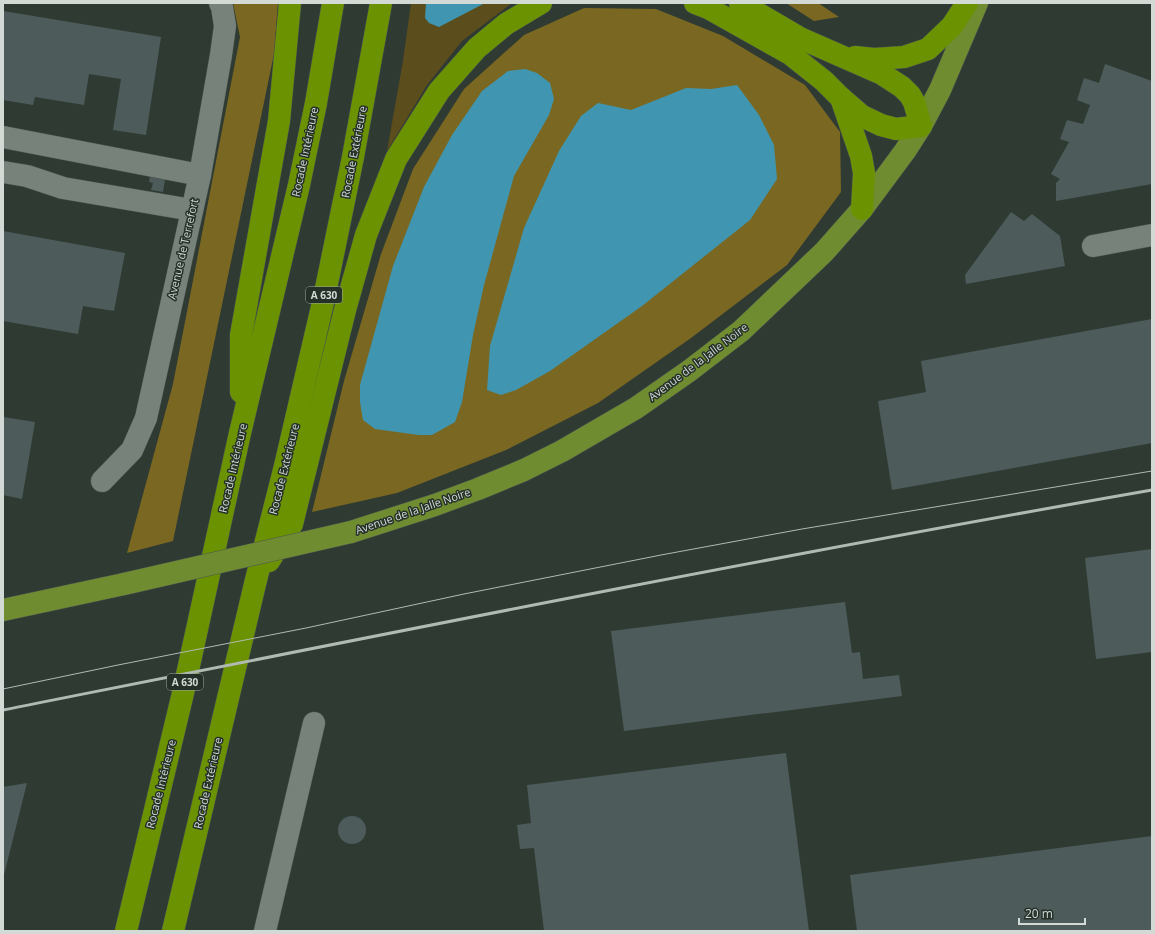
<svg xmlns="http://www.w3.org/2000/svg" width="1155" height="934" viewBox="0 0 1155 934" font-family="'Open Sans',sans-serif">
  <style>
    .green { fill: #5c4e1c }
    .forest { fill: #7a6822 }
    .water { fill: #4096b0 }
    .building { fill: #4d5c5b }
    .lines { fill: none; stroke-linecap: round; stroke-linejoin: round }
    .minor-casing { stroke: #4c554f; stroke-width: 23 }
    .major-casing { stroke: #4c554f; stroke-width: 23 }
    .highway-casing { stroke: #4c554f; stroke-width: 23 }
    .minor { stroke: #76827a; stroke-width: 22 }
    .major { stroke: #6f8c31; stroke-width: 22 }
    .highway { stroke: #6b9200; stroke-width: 22 }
    .tram { stroke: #b1b9b3; stroke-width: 1 }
    .rail { stroke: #b1b9b3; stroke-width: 3 }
    .major-bridge-casing { stroke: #4c554f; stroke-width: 23; stroke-linecap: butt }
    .major-bridge { stroke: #6f8c31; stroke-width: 22 }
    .labels { text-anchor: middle; stroke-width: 3; stroke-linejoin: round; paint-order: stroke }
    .shield { fill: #253029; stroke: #9fa7a1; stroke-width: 1 }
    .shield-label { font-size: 10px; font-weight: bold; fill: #d3dad5 }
    .street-label { font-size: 11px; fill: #d3dad5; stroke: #253029 }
  </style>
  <rect width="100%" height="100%" fill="#2f3a33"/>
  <polygon class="green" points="411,3 512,3 462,41 427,85 387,151 403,61"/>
  <g class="forest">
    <polygon points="233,3 278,3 274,54 173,541 127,553 173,384 240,37"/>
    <polygon points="786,3 818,3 839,17 814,21"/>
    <polygon points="584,8 656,9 723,36 805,85 840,132 841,192 787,265 691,338 598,403 506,450 397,493 312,512 344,381 381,254 413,169 464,89 524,35"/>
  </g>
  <g class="water">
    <polygon points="426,3 485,3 439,27 429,23 425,18"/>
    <polygon points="525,69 537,73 550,83 554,99 549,115 514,176 484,285 473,335 462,402 455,422 432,435 419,435 375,429 363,420 360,402 360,385 393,266 424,187 452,135 482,91 508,71"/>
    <polygon points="737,85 759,115 774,145 777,179 750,220 642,306 550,371 516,390 501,395 487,390 490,346 524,228 559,151 581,116 598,103 631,110 686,88 711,89"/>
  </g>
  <g class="building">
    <polygon points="3,11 161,37 146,135 113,130 121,79 89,74 84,105 35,97 33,105 3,100"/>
    <polygon points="1105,64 1152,81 1152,184 1056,201 1056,183 1060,179 1051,174 1069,142 1060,139 1067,120 1083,124 1090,105 1077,100 1084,78 1099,83"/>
    <polygon points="150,176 165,179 163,192 151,190 153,183 149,182"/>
    <polygon points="1011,212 1024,221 1032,214 1060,236 1065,266 966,284 965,275"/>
    <polygon points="3,231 125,253 114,311 83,306 78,334 3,321"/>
    <polygon points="1152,319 1152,443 892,490 878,401 926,392 921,361"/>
    <polygon points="3,417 35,422 22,499 3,495"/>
    <polygon points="1152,549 1152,652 1096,659 1085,558"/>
    <polygon points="845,602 852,653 860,652 863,679 899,675 902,696 624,731 611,631"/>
    <polygon points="786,753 809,931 544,931 534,848 520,849 517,825 531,823 527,785"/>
    <polygon points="27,783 4,875 3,875 3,787"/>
    <circle cx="352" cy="830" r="14"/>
    <polygon points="1152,836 1152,931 857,931 850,875"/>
  </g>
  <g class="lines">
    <g class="minor-casing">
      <g id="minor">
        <polyline points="3,137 200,175"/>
        <polyline points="3,172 27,176 63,188 192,210"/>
        <polyline points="1093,246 1152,235"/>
        <polyline points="102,481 132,450 146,418 200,175 221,55 225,26 222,7 220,3"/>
        <polyline points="265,931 314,723"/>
      </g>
    </g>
    <g class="major-casing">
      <g id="major">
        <polyline points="351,532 435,505 478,489 524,470 562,451 636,408 689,371 741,331 824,252 862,209 905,151 921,126 940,90 977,3"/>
        <polyline points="3,610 124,584"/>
      </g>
    </g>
    <g class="highway-casing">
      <g id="highway">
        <polyline points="695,3 708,8 790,54 824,81 840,97 862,116 881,125 896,129 921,126 914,102 910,95 902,87 882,74 800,38 740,3"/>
        <polyline points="855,57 874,59 904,57 928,49 952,26 967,3"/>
        <polyline points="841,98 861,156 864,173 862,209"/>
        <polyline points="241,392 241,335 279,121 290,3"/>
        <polyline points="269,561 292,524 345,310 366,235 396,159 439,91 477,48 506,24 541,3"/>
        <polyline points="126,931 183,693 240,433 299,185 316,103 333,3"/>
        <polyline points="173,931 255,584 285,466 324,298 353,157 381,3"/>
      </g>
    </g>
    <use href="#minor" class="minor"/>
    <use href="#major" class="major"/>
    <use href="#highway" class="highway"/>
    <polyline class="tram" points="3,689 118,665 306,628 464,594 661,555 802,529 1152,471"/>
    <path class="rail" d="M 3,710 C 385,634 768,557 1152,490"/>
    <g class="major-bridge-casing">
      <polyline id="major-bridge" points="124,584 351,532"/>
    </g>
    <use href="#major-bridge" class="major-bridge"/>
  </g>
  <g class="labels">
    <g class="shield">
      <rect x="306" y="287" width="36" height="16" rx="3"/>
      <rect x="167" y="674" width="36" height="16" rx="3"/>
    </g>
    <g class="shield-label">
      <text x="324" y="299">A 630</text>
      <text x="185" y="686">A 630</text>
    </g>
    <g class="street-label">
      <text transform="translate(305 152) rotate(-78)" y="4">Rocade Intérieure</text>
      <text transform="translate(354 152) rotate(-79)" y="4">Rocade Extérieure</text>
      <text transform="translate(183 249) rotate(-77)" y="4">Avenue de Terrefort</text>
      <text transform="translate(698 362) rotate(-37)" y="4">Avenue de la Jalle Noire</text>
      <text transform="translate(233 468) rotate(-77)" y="4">Rocade Intérieure</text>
      <text transform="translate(284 469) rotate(-76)" y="4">Rocade Extérieure</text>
      <text transform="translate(413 511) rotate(-19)" y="4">Avenue de la Jalle Noire</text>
      <text transform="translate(208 783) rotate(-77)" y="4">Rocade Extérieure</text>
      <text transform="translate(161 784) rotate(-76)" y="4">Rocade Intérieure</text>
    </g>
  </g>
  <rect width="1155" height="934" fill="none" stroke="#d3dad5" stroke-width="8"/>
  <path d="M1019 918v6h66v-6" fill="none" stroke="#d3dad5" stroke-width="2"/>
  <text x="1025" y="918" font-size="12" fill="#d3dad5" stroke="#253029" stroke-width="3" paint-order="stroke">20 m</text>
</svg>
